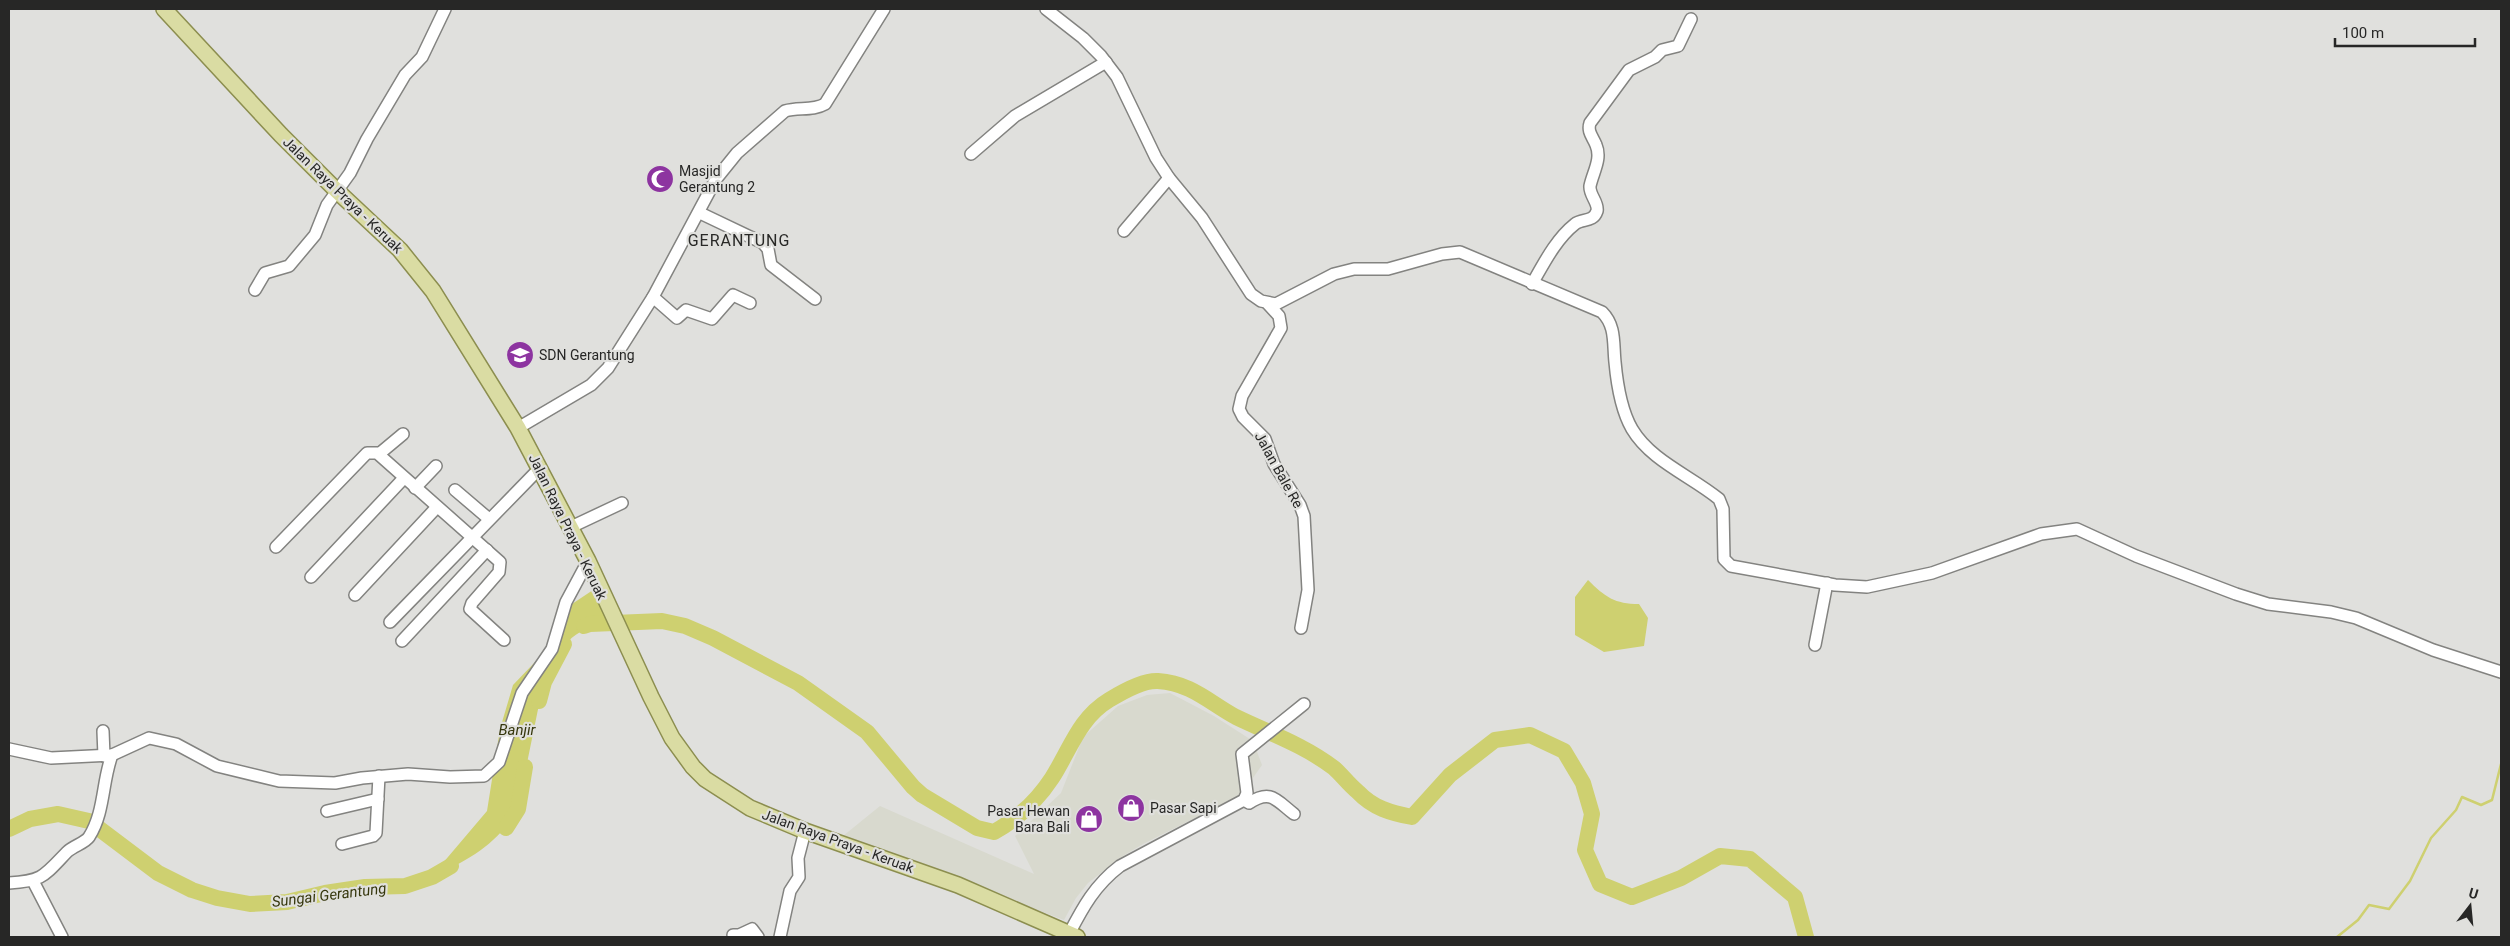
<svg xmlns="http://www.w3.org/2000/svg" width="2510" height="946" viewBox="0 0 2510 946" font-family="Roboto,sans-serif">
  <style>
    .built { fill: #d8d9ce }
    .water { fill: #ced070 }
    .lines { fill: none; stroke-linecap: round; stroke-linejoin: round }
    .stream { stroke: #ced070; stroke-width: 2.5 }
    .river { stroke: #ced070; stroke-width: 16 }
    .minor-casing { stroke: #838380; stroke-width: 14 }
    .major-casing { stroke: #8c8e4f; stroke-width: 18 }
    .minor { stroke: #fff; stroke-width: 11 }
    .major { stroke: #dadca3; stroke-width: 15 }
    .labels { text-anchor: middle; stroke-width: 4.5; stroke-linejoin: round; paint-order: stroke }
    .poi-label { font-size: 14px; fill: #272726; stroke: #e0e0dd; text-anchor: start }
    .street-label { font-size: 14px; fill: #272726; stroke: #e0e0dd }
    .water-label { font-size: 15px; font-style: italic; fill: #36370d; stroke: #e0e0dd }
    .quarter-label { font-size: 16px; letter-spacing: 1px; fill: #292927; stroke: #e0e0dd }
  </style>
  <rect width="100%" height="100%" fill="#e0e0dd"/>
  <polygon class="built" points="1170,693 1214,716 1253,741 1262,765 1241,795 1143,844 1123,856 1088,883 1076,898 1064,920 843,836 880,806 1034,874 1015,836 1061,793 1083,737 1118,706 1147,695"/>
  <g class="water">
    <path d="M 1588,580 C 1605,597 1615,604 1639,604 L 1648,618 L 1644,646 L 1604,652 L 1575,635 L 1575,597 Z"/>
    <path d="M 593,590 L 609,622 C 571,629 560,647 544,680 L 517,812 C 493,847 469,860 431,877 L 487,811 L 500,729 L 513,685 L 559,637 L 563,610 Z"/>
  </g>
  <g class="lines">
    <polyline class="stream" points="2337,937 2358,920 2369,905 2389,909 2410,881 2431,838 2456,810 2462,797 2481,805 2492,800 2501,764"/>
    <g class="river">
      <path d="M 584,626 L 590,624 L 662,621 L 685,626 L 713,638 L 798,683 L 867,732 L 913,787 L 922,795 L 977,828 L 994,832 C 1019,818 1037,801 1052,778 C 1070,750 1079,718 1109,700 C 1122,692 1143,680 1158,681 C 1191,683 1210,703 1236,717 C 1269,733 1304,745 1334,768 C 1342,775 1349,785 1358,792 C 1373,808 1391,813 1412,817 L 1450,775 L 1495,740 L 1530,735 L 1564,751 L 1583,783 L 1592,814 L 1585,850 L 1600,884 L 1632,897 L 1681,878 L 1720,856 L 1750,859 L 1795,897 L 1806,937"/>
      <polyline points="539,701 544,682 564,644"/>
      <polyline points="506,828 518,809 525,767"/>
      <polyline points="9,829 30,819 58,814 89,821 158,873 192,890 217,898 250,904 287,902 325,893 365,887 405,886 432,877 451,866"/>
    </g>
    <g class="minor-casing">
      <g id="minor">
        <path d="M 1046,9 L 1083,38 L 1101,56 L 1117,77 L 1156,158 L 1169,178 L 1202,218 L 1251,294 L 1261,301 L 1276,304 L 1334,274 L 1354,269 L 1388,269 L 1442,254 L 1460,252 L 1602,312 C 1616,326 1613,343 1615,362 C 1617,384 1621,410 1632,429 C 1651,461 1691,476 1719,499 L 1723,509 L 1724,559 L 1731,566 L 1835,585 L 1867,587 L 1932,573 L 2041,534 L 2077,529 L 2136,556 L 2236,594 L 2268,604 L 2331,612 L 2356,618 L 2433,650 L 2501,672"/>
        <polyline points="971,154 1015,116 1106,62"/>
        <polyline points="700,213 763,243 768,249 771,265 815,299"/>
        <polyline points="1124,231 1169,178"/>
        <path d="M 1532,284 C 1544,263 1556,239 1575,224 C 1582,218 1593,223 1597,211 C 1599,203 1589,195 1590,186 C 1593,172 1602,159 1596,145 C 1593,137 1587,132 1590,123 L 1629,70 L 1655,57 L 1662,50 L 1678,46 L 1691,19"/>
        <polyline points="255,290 265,273 289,266 315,235 327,205 350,173 367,139 405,75 422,57 445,9"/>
        <polyline points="653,297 677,318 686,310 712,319 733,295 750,303"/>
        <polyline points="1268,304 1279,316 1281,328 1242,396 1239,409 1243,417 1265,439 1274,464 1300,505 1304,516 1308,590 1301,628"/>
        <path d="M 518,428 L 591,385 L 608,368 L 653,297 L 716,179 L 737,153 L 785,111 C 798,107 813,111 825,104 L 884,9"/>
        <polyline points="379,454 403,434"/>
        <polyline points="415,488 436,466"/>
        <polyline points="455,490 489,519"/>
        <polyline points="571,527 622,503"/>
        <polyline points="276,547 367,453 377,453 500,562 499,572 472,603 470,609 504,640"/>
        <polyline points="311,577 404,478"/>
        <polyline points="355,595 437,507"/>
        <polyline points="390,622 539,469"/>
        <polyline points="402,641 487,550"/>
        <polyline points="1815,645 1827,583"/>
        <polyline points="103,731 104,756"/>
        <polyline points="9,749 51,758 112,755"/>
        <path d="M 1244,800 L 1249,803 C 1271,789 1276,800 1294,814"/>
        <polyline points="327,811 378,799"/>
        <polyline points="342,844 373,836 376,833 379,776"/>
        <polyline points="33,881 62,937"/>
        <path d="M 9,883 C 43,881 44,876 67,852 C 73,846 85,843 89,837 C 105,812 102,781 112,755 L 149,738 L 176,744 L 217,766 L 279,781 L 335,783 L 362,778 L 408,774 L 450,777 L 484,776 L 499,762 L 522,693 L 552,649 L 566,602 L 588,561"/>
        <path d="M 1069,934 C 1083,907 1095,885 1120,866 L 1244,800 L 1247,793 L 1242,754 L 1304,704"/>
        <polyline points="733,935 739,935 752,929 758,937"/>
        <polyline points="780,937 790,891 799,877 798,858 805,831"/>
      </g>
    </g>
    <g class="major-casing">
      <polyline id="major" points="164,9 281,135 336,190 400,250 433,291 518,428 588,561 651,697 672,738 693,767 705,779 750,808 805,831 958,885 1077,937"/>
    </g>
    <use href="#minor" class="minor"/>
    <use href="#major" class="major"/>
  </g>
  <defs>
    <g id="mosque-disc" transform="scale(1.4375)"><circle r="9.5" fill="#8d34a0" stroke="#e0e0dd"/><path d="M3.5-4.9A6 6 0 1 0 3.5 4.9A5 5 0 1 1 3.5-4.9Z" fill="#fff"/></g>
    <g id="school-disc" transform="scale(1.4375)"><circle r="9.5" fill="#8d34a0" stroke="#e0e0dd"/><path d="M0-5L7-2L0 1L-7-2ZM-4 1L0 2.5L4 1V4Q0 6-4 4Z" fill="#fff"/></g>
    <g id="shop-disc" transform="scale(1.4375)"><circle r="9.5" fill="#8d34a0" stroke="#e0e0dd"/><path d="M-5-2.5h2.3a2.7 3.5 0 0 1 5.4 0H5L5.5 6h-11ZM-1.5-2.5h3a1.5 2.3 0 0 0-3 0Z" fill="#fff"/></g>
  </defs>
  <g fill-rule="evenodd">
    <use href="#mosque-disc" x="660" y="179"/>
    <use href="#school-disc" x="520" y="355"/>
    <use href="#shop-disc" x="1131" y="808"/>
    <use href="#shop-disc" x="1089" y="819"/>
  </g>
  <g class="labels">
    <g class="poi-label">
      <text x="679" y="176">Masjid<tspan x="679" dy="16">Gerantung 2</tspan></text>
      <text x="539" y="360">SDN Gerantung</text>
      <text x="1150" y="813">Pasar Sapi</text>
      <text x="1070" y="816" text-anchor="end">Pasar Hewan<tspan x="1070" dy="16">Bara Bali</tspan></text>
    </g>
    <g class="street-label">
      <text transform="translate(343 195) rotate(44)" y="5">Jalan Raya Praya - Keruak</text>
      <text transform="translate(1279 470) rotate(61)" y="5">Jalan Bale Re</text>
      <text transform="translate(568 527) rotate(64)" y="5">Jalan Raya Praya - Keruak</text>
      <text transform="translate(838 841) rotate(20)" y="5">Jalan Raya Praya - Keruak</text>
    </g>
    <g class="water-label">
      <text x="517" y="735">Banjir</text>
      <text transform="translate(329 895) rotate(-7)" y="5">Sungai Gerantung</text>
    </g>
    <g class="quarter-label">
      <text x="739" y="246">GERANTUNG</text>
    </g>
  </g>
  <rect width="2510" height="946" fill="none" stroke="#272726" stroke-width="20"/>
  <g transform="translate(2470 906) rotate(16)" stroke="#e0e0dd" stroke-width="4" paint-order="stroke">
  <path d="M0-4L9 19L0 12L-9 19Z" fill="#272726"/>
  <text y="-8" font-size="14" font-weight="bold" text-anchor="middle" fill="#272726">U</text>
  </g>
  <path d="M2335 38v8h140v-8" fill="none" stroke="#272726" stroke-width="2.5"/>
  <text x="2342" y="38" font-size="15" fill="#272726" stroke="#e0e0dd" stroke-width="4" paint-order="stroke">100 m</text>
</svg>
